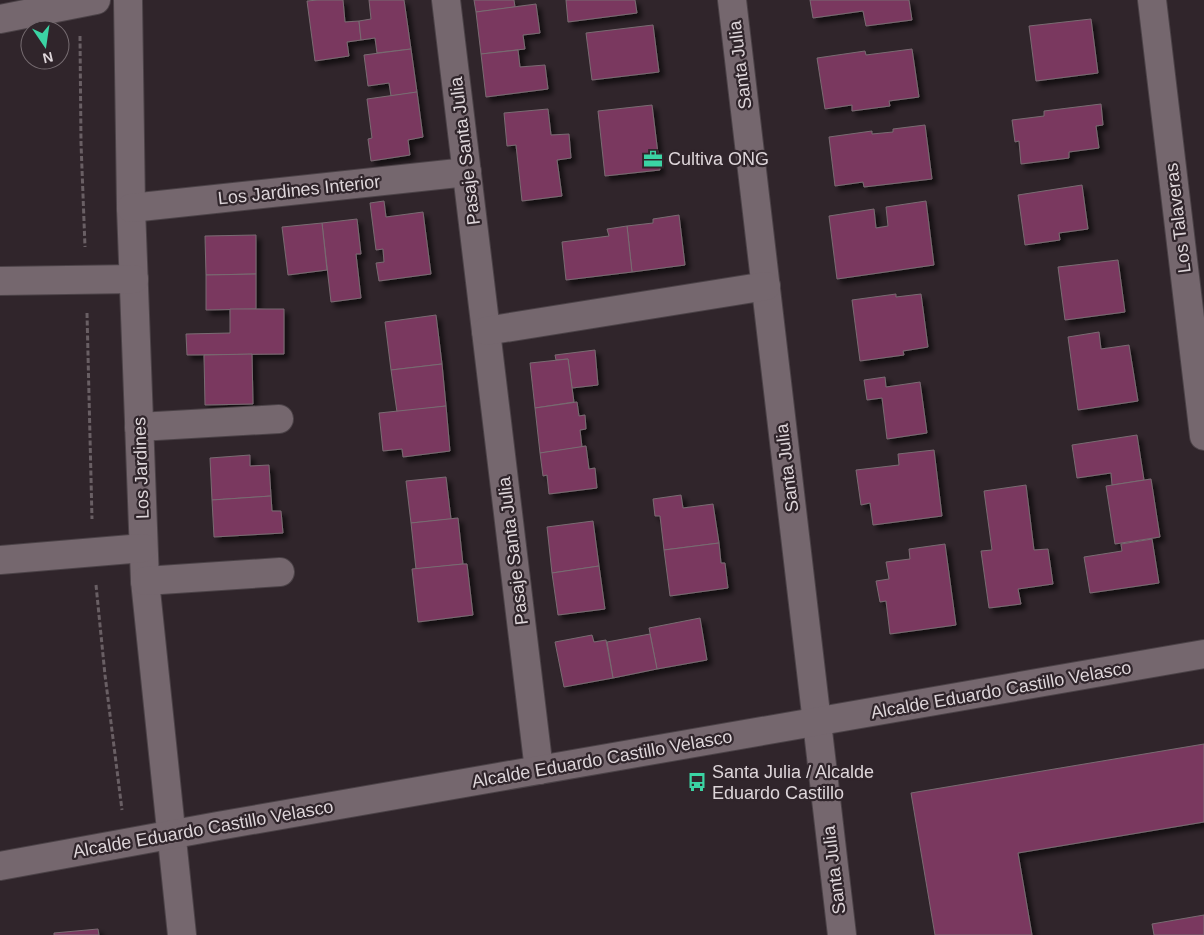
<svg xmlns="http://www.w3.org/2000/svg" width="1204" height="935" viewBox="0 0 1204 935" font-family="Helvetica,sans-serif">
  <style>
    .building { fill: #7a395e; stroke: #796b72; filter: url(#shadow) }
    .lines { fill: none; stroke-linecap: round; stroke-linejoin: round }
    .street-casing { stroke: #4b4247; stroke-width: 30 }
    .secondary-casing { stroke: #4b4247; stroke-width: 30 }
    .path { stroke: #695f64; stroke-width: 3; stroke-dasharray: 5 2.5; stroke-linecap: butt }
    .street { stroke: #75676e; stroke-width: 28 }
    .secondary { stroke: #75676e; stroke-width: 28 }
    .labels { text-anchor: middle; stroke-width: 4.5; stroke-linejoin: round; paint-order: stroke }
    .street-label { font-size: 18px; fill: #ded6da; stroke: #30252b }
    .poi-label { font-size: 18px; fill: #ded6da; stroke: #30252b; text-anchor: start }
  </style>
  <defs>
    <filter id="shadow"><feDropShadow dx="4.5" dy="4.5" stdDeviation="2.5" flood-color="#0009"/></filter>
  </defs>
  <rect width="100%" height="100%" fill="#30252b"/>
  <g class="building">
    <polygon points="318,0 343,0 345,22 359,21 361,40 347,42 349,56 315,61 307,1"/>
    <polygon points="369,0 404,0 411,49 377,53 375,38 361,40 359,21 371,19"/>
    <polygon points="474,0 514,0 515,7 476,12"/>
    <polygon points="566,0 635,0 637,13 568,22"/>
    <polygon points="810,0 909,0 912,20 866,26 863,11 813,18"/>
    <polygon points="536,4 540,33 523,35 525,49 481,54 476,12"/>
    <polygon points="1091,19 1098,73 1036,81 1029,26"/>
    <polygon points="653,25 659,72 592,80 586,33"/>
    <polygon points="411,49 417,92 391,96 389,83 368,86 364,55"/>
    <polygon points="912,49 919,97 889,101 890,106 852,111 852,105 825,109 817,58 865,51 866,55"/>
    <polygon points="518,50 520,67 545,65 548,89 486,97 481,54"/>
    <polygon points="417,92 423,137 408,140 410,155 371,161 368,139 372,138 367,99"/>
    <polygon points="1101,104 1103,125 1096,126 1099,148 1069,152 1069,158 1021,164 1019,141 1015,142 1012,120 1044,116 1044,111"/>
    <polygon points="652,105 660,170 605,176 598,111"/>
    <polygon points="548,109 551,135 569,134 571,158 557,160 562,196 522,201 516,145 507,146 504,113"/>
    <polygon points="925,125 932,179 864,187 863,182 835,186 829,137 872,131 872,134 893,132 893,129"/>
    <polygon points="1082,185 1088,229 1059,233 1060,240 1025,245 1018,195"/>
    <polygon points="384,201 386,217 423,212 431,274 379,281 376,263 384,262 383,249 376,250 370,203"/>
    <polygon points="926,201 934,265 837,279 829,216 874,209 876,228 888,226 886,207"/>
    <polygon points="679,215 685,265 632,272 627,226 653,223 653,219"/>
    <polygon points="357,219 361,254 356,254 361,298 331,302 322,223"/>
    <polygon points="322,223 327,270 288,275 282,227"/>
    <polygon points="627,226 632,272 566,280 562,242 609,236 607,229"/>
    <polygon points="256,235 256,274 206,275 205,236"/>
    <polygon points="1118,260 1125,312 1065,320 1058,267"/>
    <polygon points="256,274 256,309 206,310 206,275"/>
    <polygon points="896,294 896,297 921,294 928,347 903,351 904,355 860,361 852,300"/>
    <polygon points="230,309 284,309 284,354 187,355 186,334 230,333"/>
    <polygon points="436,315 442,364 391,370 385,322"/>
    <polygon points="1099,332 1101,349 1129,345 1138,401 1078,410 1068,337"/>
    <polygon points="595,350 598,385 572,388 568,359 556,360 555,355"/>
    <polygon points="252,354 253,404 205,405 204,355"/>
    <polygon points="568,359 574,402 535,408 530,363"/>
    <polygon points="442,364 446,406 397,412 391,370"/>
    <polygon points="885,377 886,387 920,382 927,433 887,439 882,398 867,400 864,380"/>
    <polygon points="577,402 579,416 585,415 586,429 580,430 582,447 540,453 535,408"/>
    <polygon points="446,406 450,451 403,457 402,449 383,451 379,413"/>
    <polygon points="1137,435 1144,480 1112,485 1111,473 1077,478 1072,445"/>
    <polygon points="586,446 589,469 595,468 597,488 549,494 547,475 543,476 540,453"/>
    <polygon points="934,450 942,516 873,525 870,503 861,505 856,470 899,465 898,454"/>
    <polygon points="250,455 250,466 269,465 271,496 212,500 210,458"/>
    <polygon points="446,477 451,519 411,523 406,481"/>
    <polygon points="1151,479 1160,537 1115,544 1106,486"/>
    <polygon points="1026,485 1034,550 1048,549 1053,584 1018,589 1021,604 989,608 981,551 992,550 984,491"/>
    <polygon points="681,495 683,508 713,504 719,543 664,550 660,516 655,516 653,499"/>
    <polygon points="271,496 272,511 281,511 283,533 214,537 212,500"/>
    <polygon points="458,518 463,564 416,569 411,523"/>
    <polygon points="593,521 599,566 552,573 547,527"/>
    <polygon points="1152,539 1159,583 1090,593 1084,557 1122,551 1121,544"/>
    <polygon points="719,543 721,563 725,563 728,588 670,596 664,550"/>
    <polygon points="945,544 956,625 890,634 886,601 880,602 876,581 889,579 886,562 910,559 909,549"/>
    <polygon points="463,564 467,564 473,615 418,622 412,569"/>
    <polygon points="599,566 605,609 558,615 552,573"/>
    <polygon points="700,618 707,660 657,669 649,628"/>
    <polygon points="650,634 657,669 613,678 607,642"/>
    <polygon points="592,635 594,642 606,640 613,678 564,687 555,642"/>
    <polygon points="1204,744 1204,822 1018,853 1032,935 935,935 911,793"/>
    <polygon points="1204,915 1204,935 1154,935 1152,924"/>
    <polygon points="98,929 99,935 54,935 54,933"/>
  </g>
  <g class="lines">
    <g class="street-casing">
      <g id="street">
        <polyline points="128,0 131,208 145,581 182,935"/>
        <polyline points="446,0 539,770"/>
        <polyline points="732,0 842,935"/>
        <polyline points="1152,0 1204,436"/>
        <polyline points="0,19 96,0"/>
        <polyline points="131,208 467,172"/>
        <polyline points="0,281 134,279"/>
        <polyline points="486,331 766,286"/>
        <polyline points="139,427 279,419"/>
        <polyline points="0,560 143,548"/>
        <polyline points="145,581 280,572"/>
      </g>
    </g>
    <g class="secondary-casing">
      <polyline id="secondary" points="0,866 218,826 1204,654"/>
    </g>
    <g class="path">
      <polyline points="80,36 81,143 85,247"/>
      <polyline points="87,313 92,519"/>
      <polyline points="96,585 105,675 122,810"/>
    </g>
    <use href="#street" class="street"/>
    <use href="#secondary" class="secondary"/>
  </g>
  <defs>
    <g id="office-bare" transform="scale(1.5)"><path d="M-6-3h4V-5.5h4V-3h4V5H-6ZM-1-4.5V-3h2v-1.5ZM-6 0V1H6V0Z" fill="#3bd4a4" stroke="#30252b" stroke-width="2.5" paint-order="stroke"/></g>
    <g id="bus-bare" transform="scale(1.5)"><path d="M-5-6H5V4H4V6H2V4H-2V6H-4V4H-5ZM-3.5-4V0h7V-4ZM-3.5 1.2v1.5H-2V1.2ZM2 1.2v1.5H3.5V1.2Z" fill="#3bd4a4" stroke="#30252b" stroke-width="2.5" paint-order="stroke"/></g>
  </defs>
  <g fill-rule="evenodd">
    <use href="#office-bare" x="653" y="159"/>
    <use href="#bus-bare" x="697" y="782"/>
  </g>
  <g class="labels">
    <g class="street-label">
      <text transform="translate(740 65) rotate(-97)" y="6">Santa Julia</text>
      <text transform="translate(465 151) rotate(-97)" y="6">Pasaje Santa Julia</text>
      <text transform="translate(299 190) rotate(-6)" y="6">Los Jardines Interior</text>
      <text transform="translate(1178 218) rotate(-97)" y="6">Los Talaveras</text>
      <text transform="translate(141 468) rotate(-92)" y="6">Los Jardines</text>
      <text transform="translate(787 468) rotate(-97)" y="6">Santa Julia</text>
      <text transform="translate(513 551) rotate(-97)" y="6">Pasaje Santa Julia</text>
      <text transform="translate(1001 690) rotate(-10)" y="6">Alcalde Eduardo Castillo Velasco</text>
      <text transform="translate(602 759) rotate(-10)" y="6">Alcalde Eduardo Castillo Velasco</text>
      <text transform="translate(203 829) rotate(-10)" y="6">Alcalde Eduardo Castillo Velasco</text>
      <text transform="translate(834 870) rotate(-97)" y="6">Santa Julia</text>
    </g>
    <g class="poi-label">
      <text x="668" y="165">Cultiva ONG</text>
      <text x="712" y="778">Santa Julia / Alcalde<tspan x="712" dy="21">Eduardo Castillo</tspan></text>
    </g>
  </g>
  <g transform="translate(45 45) rotate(167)"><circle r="24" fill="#30252b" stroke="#766c71"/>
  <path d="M0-4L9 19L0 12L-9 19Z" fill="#3bd4a4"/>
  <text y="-8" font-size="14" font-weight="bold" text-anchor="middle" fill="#ded6da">N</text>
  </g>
</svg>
